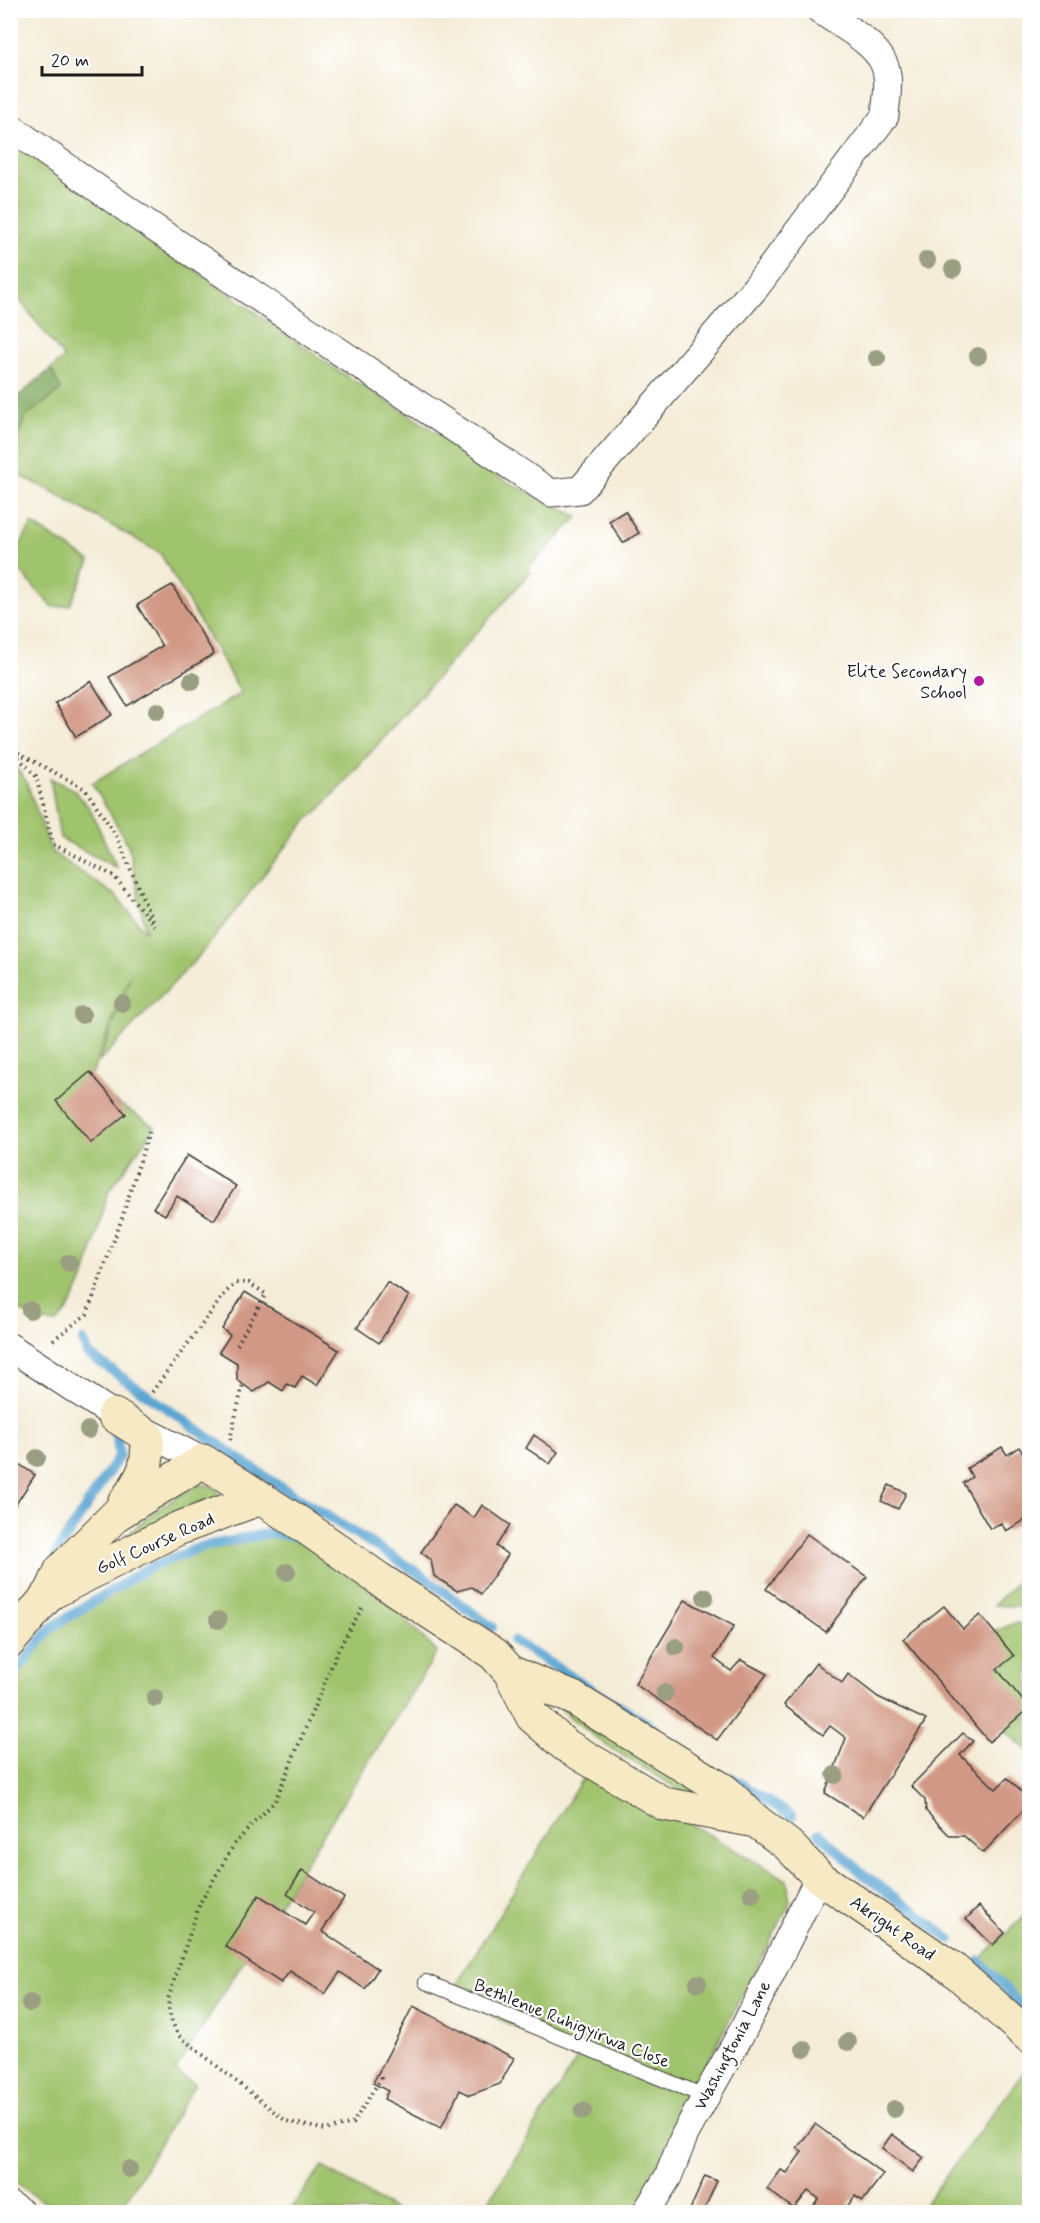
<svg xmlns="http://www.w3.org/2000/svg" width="1040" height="2223" viewBox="0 0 1040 2223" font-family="Mynerve,sans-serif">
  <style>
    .green { fill: #a0c36d; stroke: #5e7044; stroke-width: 1.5 }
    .forest { fill: #80a960; stroke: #4e623e; stroke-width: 1.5 }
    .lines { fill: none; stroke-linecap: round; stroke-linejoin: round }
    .stream { stroke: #5ba5d2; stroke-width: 10 }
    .building { fill: #d19985 }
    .lane-casing { stroke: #3c3b38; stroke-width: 16 }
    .street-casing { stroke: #3c3b38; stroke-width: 29 }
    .secondary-casing { stroke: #3c3b38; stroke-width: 35 }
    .path { stroke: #3c3b38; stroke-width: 4; stroke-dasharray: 1.5 4.5; stroke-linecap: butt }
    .lane { stroke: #fff; stroke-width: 14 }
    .street { stroke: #fff; stroke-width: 27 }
    .secondary { stroke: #f6e9c3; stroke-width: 33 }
    .tree { fill: #9a9e82 }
    .poi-dot { fill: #b5179e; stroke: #fff; stroke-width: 2 }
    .labels { text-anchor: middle; stroke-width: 4.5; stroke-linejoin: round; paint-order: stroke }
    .poi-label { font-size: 18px; fill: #1c1c1c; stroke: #fff; text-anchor: end }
    .street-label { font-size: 18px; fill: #1c1c1c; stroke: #fff }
  </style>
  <rect width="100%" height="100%" fill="#fff"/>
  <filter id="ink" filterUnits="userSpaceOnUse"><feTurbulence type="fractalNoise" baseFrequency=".0167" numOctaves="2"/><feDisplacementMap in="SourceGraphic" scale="12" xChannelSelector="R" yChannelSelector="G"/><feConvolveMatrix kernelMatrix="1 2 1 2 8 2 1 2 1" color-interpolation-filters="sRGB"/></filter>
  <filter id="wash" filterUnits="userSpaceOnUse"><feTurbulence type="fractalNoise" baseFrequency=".008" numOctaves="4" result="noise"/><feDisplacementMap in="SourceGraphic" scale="24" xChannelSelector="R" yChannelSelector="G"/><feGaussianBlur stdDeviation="1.35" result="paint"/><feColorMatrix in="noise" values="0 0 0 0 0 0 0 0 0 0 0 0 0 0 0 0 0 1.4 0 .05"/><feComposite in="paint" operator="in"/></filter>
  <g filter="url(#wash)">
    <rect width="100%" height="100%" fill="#f4ecd7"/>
    <g class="green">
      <polygon points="10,139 337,370 481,460 500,478 578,517 528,568 531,572 321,808 307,820 201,954 99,1062 130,976 88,1084 155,1127 109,1191 85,1276 67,1312 57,1323 38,1322 11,1304 11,761 26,781 52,852 116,896 146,932 128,844 92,783 241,693 160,553 51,491 11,471 11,456 26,416 61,390 51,369 64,358 11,289"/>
      <polygon points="32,524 90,561 70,605 52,607 11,561"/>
      <polygon points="50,778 74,790 90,809 117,868 60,838"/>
      <path d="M 201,1484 L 214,1487 L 219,1495 L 215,1505 L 117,1544 C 143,1519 169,1499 201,1484 Z"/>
      <polygon points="281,1533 327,1556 397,1611 437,1652 175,2071 195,2084 119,2212 58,2212 11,2179 11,1683 51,1628 168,1555 244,1536"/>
      <polygon points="1029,1570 1029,1607 994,1605"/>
      <polygon points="1015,1623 1029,1625 1028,1751 975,1704 993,1632"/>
      <polygon points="547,1695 732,1806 682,1791 607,1746 571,1718"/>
      <polygon points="590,1766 787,1880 790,1903 684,2107 637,2212 482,2212 578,2057 450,1995"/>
      <polygon points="1029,1911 1029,2010 981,1958"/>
      <polygon points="1027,2068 1030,2070 1029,2212 919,2212"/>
      <polygon points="322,2166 332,2172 397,2212 289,2212"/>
    </g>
    <polygon class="forest" points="51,369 61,390 26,416 11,456 11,402"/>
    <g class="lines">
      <g class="stream">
        <polyline points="83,1341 87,1353 273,1482 417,1572 492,1627"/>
        <polyline points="56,1553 119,1456 117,1437 110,1426"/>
        <polyline points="514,1641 654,1728"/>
        <polyline points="10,1679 51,1628 146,1569 201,1547 271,1533 300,1537"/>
        <polyline points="730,1777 792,1816"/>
        <polyline points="819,1833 862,1873 950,1939"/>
        <polyline points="979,1961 1030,2015"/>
      </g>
    </g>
    <g id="blocks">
      <g class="building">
        <polygon points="625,511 639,533 623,543 609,521"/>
        <polygon points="172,585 214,654 127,706 109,677 162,646 137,605"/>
        <polygon points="91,681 112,715 76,737 55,703"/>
        <polygon points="90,1072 126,1114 91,1143 56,1101"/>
        <polygon points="187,1155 236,1186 214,1220 177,1196 165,1215 153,1208"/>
        <polygon points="387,1282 409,1296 379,1343 357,1328"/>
        <polygon points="245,1292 339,1350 317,1385 302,1376 295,1388 287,1384 283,1391 269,1382 254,1392 237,1380 237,1363 219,1352 230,1335 222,1329"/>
        <polygon points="534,1435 558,1452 550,1464 526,1448"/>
        <polygon points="1002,1447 1007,1455 1019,1447 1030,1464 1030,1517 1006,1531 1001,1523 990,1529 963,1483 972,1477 967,1468"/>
        <polygon points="10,1458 35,1475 10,1513"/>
        <polygon points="889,1485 906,1493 898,1509 881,1501"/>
        <polygon points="454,1505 474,1518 482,1505 510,1525 496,1546 508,1555 481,1594 472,1587 457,1591 434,1576 431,1560 421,1552"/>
        <polygon points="807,1534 867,1577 826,1632 766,1589"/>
        <polygon points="685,1600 734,1626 714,1658 731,1671 741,1660 767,1674 717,1740 635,1684"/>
        <polygon points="944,1606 963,1629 980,1615 1014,1656 997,1669 1029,1708 989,1742 903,1639"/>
        <polygon points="816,1663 842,1683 848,1674 878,1697 926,1720 863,1817 825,1793 846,1738 830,1726 823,1735 784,1705"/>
        <polygon points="963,1733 973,1741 960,1755 996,1789 1007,1778 1030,1800 1030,1803 983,1853 964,1836 950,1836 926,1811 925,1800 911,1786"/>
        <polygon points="302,1870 344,1898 322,1931 378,1969 365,1989 340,1972 325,1994 290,1971 281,1983 225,1946 259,1895 305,1925 314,1912 287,1894"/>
        <polygon points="979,1906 1005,1933 993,1945 966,1919"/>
        <polygon points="413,2006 514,2058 500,2084 470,2095 460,2090 441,2128 384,2099 388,2091 373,2083"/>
        <polygon points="815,2124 883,2174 863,2201 855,2196 843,2212 809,2212 819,2199 808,2191 794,2209 767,2189 781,2170 787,2173 802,2152 797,2148"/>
        <polygon points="892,2134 924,2158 913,2172 882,2148"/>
        <polygon points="705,2176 717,2181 703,2212 689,2212"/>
      </g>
    </g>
  </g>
  <g filter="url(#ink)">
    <use href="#blocks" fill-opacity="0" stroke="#3c3b38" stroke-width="1.5"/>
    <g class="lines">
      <g class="lane-casing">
        <polyline id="lane" points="426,1982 704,2096"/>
      </g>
      <g class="street-casing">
        <g id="street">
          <path d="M 10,127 L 138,217 L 551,493 L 580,490 L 756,287 L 885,116 C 886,100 891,80 884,64 C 874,41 840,25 820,10"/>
          <polyline points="10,1347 114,1415 203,1461"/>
          <polyline points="10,2205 21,2212"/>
          <polyline points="646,2212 668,2177 685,2134 743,2030 819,1877"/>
        </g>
      </g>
      <g class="secondary-casing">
        <g id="secondary">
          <path d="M 114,1415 L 147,1436 C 150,1469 141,1479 123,1505"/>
          <polyline points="53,1592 177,1529 261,1498"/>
          <polyline points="10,1641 51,1592 61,1570 117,1514 203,1461 301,1524 379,1579 494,1654 510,1672 532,1716 565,1745 664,1804 756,1821"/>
          <polyline points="510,1672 573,1698 725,1791 756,1821 788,1845 819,1877 953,1969 1030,2037"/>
        </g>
      </g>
      <g class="path">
        <polyline points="10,749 36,776 53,844 114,876 156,928"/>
        <polyline points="13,750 85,789 116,835 153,922"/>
        <polyline points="53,1340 87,1314 121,1221 149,1132"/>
        <polyline points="152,1392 226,1292 236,1283 249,1283 266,1294 236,1347"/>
        <polyline points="230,1440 243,1384"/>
        <polyline points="362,1608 339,1648 275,1801 235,1843 200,1903 168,1999 170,2017 178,2035 286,2121 326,2130 353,2123 383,2075"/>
      </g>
      <use href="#lane" class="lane"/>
      <use href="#street" class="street"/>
      <use href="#secondary" class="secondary"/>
    </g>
    <g class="tree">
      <circle cx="927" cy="260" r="9"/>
      <circle cx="953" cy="269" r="9"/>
      <circle cx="978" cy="356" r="9"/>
      <circle cx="877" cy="358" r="9"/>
      <circle cx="192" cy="681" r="9"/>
      <circle cx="157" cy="711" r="9"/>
      <circle cx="122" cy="1003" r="9"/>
      <circle cx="82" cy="1015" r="9"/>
      <circle cx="69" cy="1263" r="9"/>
      <circle cx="30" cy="1310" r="9"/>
      <circle cx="88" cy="1430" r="9"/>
      <circle cx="37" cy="1458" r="9"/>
      <circle cx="287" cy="1572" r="9"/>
      <circle cx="705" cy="1597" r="9"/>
      <circle cx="218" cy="1620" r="9"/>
      <circle cx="676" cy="1647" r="9"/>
      <circle cx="665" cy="1693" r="9"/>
      <circle cx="155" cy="1698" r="9"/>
      <circle cx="835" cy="1775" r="9"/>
      <circle cx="752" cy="1894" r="9"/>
      <circle cx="698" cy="1983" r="9"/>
      <circle cx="30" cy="2003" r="9"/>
      <circle cx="848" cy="2042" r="9"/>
      <circle cx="804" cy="2049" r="9"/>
      <circle cx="894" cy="2109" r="9"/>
      <circle cx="583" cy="2111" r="9"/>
      <circle cx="129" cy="2169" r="9"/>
    </g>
  </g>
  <circle class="poi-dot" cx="979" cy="681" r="6"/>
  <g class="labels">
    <g class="poi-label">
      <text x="967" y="677">Elite Secondary<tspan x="967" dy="21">School</tspan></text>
    </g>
    <g class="street-label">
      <text transform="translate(155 1543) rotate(-24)" y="6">Golf Course Road</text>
      <text transform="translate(893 1928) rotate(35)" y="6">Akright Road</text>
      <text transform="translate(572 2023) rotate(22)" y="6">Bethlenue Ruhigyirwa Close</text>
      <text transform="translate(732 2045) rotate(-62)" y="6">Washingtonia Lane</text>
    </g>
  </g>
  <rect width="1040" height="2223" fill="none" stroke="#fff" stroke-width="36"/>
  <path d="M42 66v9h100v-9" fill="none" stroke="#1c1c1c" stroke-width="3"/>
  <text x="51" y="66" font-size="18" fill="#1c1c1c" stroke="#ffffff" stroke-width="4.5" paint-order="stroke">20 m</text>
</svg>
